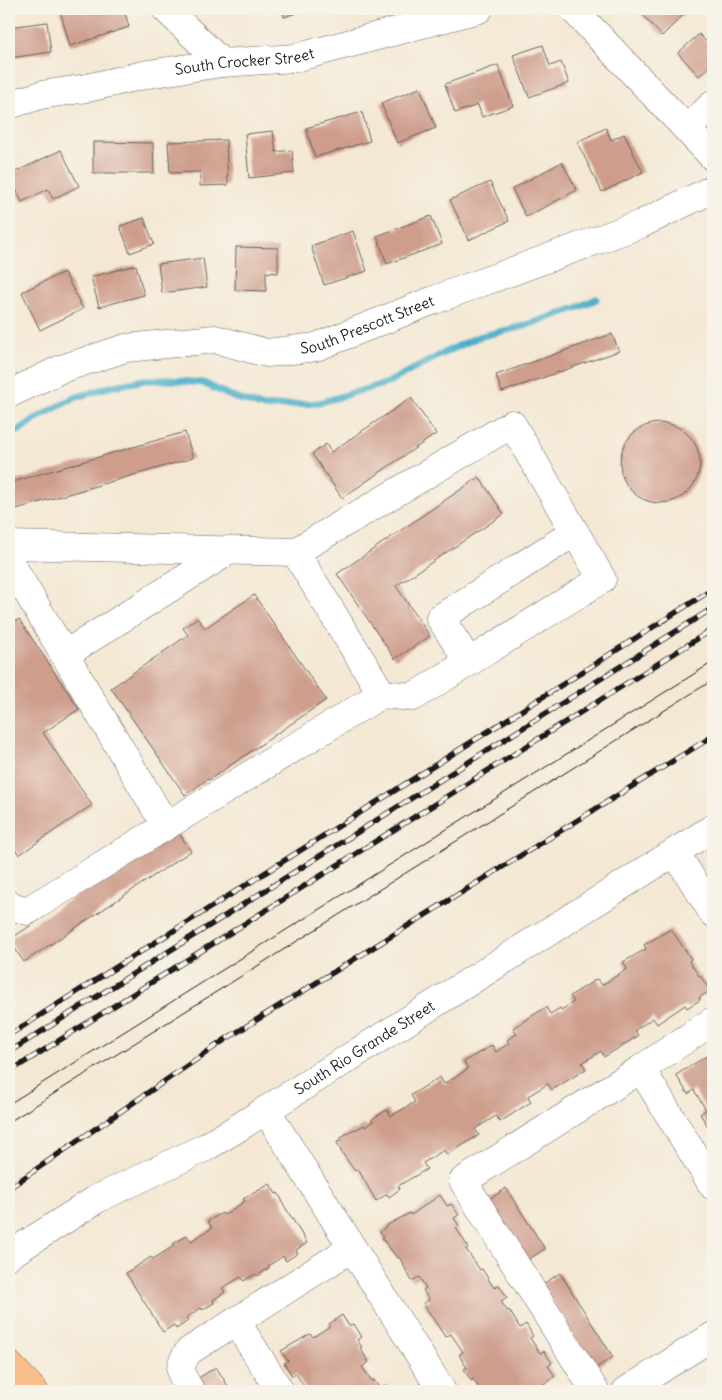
<svg xmlns="http://www.w3.org/2000/svg" width="722" height="1400" viewBox="0 0 722 1400" font-family="Delius,sans-serif">
  <style>
    .lines { fill: none; stroke-linecap: round; stroke-linejoin: round }
    .stream { stroke: #4aafc9; stroke-width: 7 }
    .building { fill: #ce9d8c }
    .minor-casing { stroke: #68635c; stroke-width: 29 }
    .major-casing { stroke: #68635c; stroke-width: 29 }
    .minor { stroke: #fff; stroke-width: 28 }
    .major { stroke: #f8bd89; stroke-width: 28 }
    .tram { stroke: #1c1c1c; stroke-width: 1 }
    .rail-casing { stroke: #1c1c1c; stroke-width: 5.5 }
    .rail { stroke: #f7f3e8; stroke-width: 4; stroke-dasharray: 11; stroke-linecap: butt }
    .labels { text-anchor: middle; stroke-width: 4; stroke-linejoin: round; paint-order: stroke }
    .street-label { font-size: 15px; fill: #1c1c1c; stroke: #f7f3e8 }
  </style>
  <rect width="100%" height="100%" fill="#f7f3e8"/>
  <filter id="ink" filterUnits="userSpaceOnUse"><feTurbulence type="fractalNoise" baseFrequency=".02" numOctaves="2"/><feDisplacementMap in="SourceGraphic" scale="10" xChannelSelector="R" yChannelSelector="G"/><feConvolveMatrix kernelMatrix="1 2 1 2 8 2 1 2 1" color-interpolation-filters="sRGB"/></filter>
  <filter id="wash" filterUnits="userSpaceOnUse"><feTurbulence type="fractalNoise" baseFrequency=".0096" numOctaves="4" result="noise"/><feDisplacementMap in="SourceGraphic" scale="20" xChannelSelector="R" yChannelSelector="G"/><feGaussianBlur stdDeviation="1.12" result="paint"/><feColorMatrix in="noise" values="0 0 0 0 0 0 0 0 0 0 0 0 0 0 0 0 0 1.4 0 .05"/><feComposite in="paint" operator="in"/></filter>
  <g filter="url(#wash)">
    <rect width="100%" height="100%" fill="#f4e8d4"/>
    <g class="lines">
      <polyline class="stream" points="9,437 37,418 74,398 109,387 145,380 169,380 203,383 235,398 264,407 318,403 387,383 448,351 478,337 524,326 579,307 596,299"/>
    </g>
    <g id="blocks">
      <g class="building">
        <polygon points="67,9 113,9 114,12 124,9 129,27 70,46 60,11"/>
        <polygon points="282,9 308,9 284,17"/>
        <polygon points="639,9 687,9 688,10 662,36 638,10"/>
        <polygon points="47,22 51,52 10,58 9,27"/>
        <polygon points="699,34 713,49 713,63 699,76 678,53"/>
        <polygon points="543,45 550,66 561,62 569,83 529,97 513,55"/>
        <polygon points="498,65 513,106 482,117 478,105 455,113 445,84"/>
        <polygon points="420,88 436,128 397,143 381,103"/>
        <polygon points="362,112 370,141 315,157 306,128"/>
        <polygon points="606,128 611,140 624,134 643,172 602,192 577,142"/>
        <polygon points="273,131 276,152 292,150 294,173 249,178 245,134"/>
        <polygon points="226,140 228,185 200,186 200,172 170,173 168,142"/>
        <polygon points="93,142 153,143 154,173 93,173"/>
        <polygon points="61,150 79,186 53,199 48,189 22,202 9,175"/>
        <polygon points="562,162 577,190 526,217 512,189"/>
        <polygon points="490,182 509,221 469,240 450,200"/>
        <polygon points="431,216 442,244 387,264 377,236"/>
        <polygon points="144,218 154,244 130,253 120,226"/>
        <polygon points="353,231 367,271 324,285 311,246"/>
        <polygon points="236,247 278,248 278,273 266,272 266,291 235,290"/>
        <polygon points="203,258 207,287 162,293 158,264"/>
        <polygon points="136,265 144,295 99,307 91,277"/>
        <polygon points="64,272 83,309 40,330 22,292"/>
        <polygon points="612,334 619,351 502,392 496,375"/>
        <polygon points="411,398 436,434 342,498 312,454 326,444 331,452"/>
        <circle cx="660" cy="463" r="40"/>
        <polygon points="185,432 193,458 9,511 9,483"/>
        <polygon points="479,477 504,514 396,586 430,636 395,659 337,574"/>
        <polygon points="254,595 326,700 209,780 208,779 185,795 111,688 188,635 183,628 197,618 205,628"/>
        <polygon points="19,619 79,709 43,733 92,805 19,855 9,840 9,626"/>
        <polygon points="176,829 191,851 24,962 9,940"/>
        <polygon points="671,929 691,959 689,961 699,976 700,975 710,991 699,998 700,1000 687,1008 685,1005 657,1024 653,1018 635,1030 638,1036 604,1057 601,1051 582,1063 586,1069 552,1090 548,1084 528,1096 531,1102 500,1122 496,1116 475,1129 479,1135 447,1155 444,1150 423,1163 427,1169 398,1186 400,1189 389,1197 387,1194 376,1201 358,1169 355,1171 342,1153 337,1142 342,1139 341,1137 354,1129 355,1130 364,1125 365,1127 373,1121 372,1119 387,1110 391,1116 415,1102 411,1095 440,1077 444,1084 468,1069 464,1062 492,1045 496,1052 509,1043 507,1040 517,1034 513,1028 546,1007 550,1014 560,1008 561,1010 574,1002 570,996 597,979 602,985 627,969 623,962 646,949 644,945"/>
        <polygon points="713,1052 713,1134 700,1114 706,1110 694,1090 688,1094 676,1075"/>
        <polygon points="270,1184 276,1194 278,1193 283,1202 282,1202 307,1243 296,1250 298,1253 286,1261 283,1256 268,1266 269,1268 257,1276 255,1274 244,1281 241,1277 222,1288 225,1292 213,1300 214,1303 202,1310 201,1308 186,1318 188,1321 176,1329 174,1325 163,1332 126,1273 151,1257 153,1259 174,1246 173,1244 187,1235 191,1241 212,1228 208,1221 222,1213 224,1215 245,1201 243,1199"/>
        <polygon points="506,1188 545,1249 526,1261 488,1200"/>
        <polygon points="440,1195 447,1206 451,1204 459,1215 454,1218 459,1226 456,1228 468,1247 466,1249 480,1270 482,1269 494,1288 499,1285 507,1297 501,1301 507,1311 509,1310 520,1328 526,1324 533,1336 530,1338 540,1353 544,1351 552,1363 548,1366 555,1376 535,1390 534,1389 530,1391 476,1391 475,1390 479,1388 473,1379 471,1381 464,1369 467,1368 459,1355 463,1352 451,1334 445,1337 423,1303 429,1300 423,1290 426,1288 419,1277 412,1281 399,1257 397,1258 382,1238 384,1237 380,1232 389,1224 410,1213 411,1215"/>
        <polygon points="560,1273 613,1357 594,1369 542,1285"/>
        <polygon points="342,1315 349,1326 353,1324 361,1337 357,1340 362,1347 360,1348 369,1362 362,1367 372,1381 374,1380 380,1389 386,1385 390,1391 305,1391 304,1390 306,1389 296,1374 292,1376 284,1363 288,1361 281,1351 310,1334 313,1337 330,1326 329,1324"/>
        <polygon points="216,1367 231,1391 205,1391 197,1379"/>
      </g>
    </g>
  </g>
  <g filter="url(#ink)">
    <use href="#blocks" fill-opacity="0" stroke="#68635c" stroke-width="1"/>
    <g class="lines">
      <g class="minor-casing">
        <g id="minor">
          <polyline points="166,9 222,63"/>
          <polyline points="573,9 713,157"/>
          <path id="s1" d="M 9,105 L 41,95 L 87,88 L 148,74 L 222,63 L 295,58 L 479,9"/>
          <polyline points="687,129 713,104"/>
          <path id="s2" d="M 9,394 L 61,369 L 126,348 L 215,339 L 267,353 L 316,347 L 434,300 L 641,224 L 713,189"/>
          <polyline points="9,545 295,552 512,424 602,579 413,697 382,694 295,552"/>
          <polyline points="9,561 166,826"/>
          <polyline points="64,655 230,550"/>
          <polyline points="469,662 440,618 575,532"/>
          <polyline points="675,852 713,913"/>
          <polyline points="9,905 27,911 382,694"/>
          <polyline points="641,1069 713,1186"/>
          <polyline points="266,1110 442,1391"/>
          <path id="s3" d="M 9,1255 L 97,1199 L 206,1147 L 236,1129 L 713,828"/>
          <polyline points="236,1321 280,1391"/>
          <path d="M 191,1391 C 180,1374 176,1369 189,1351 L 352,1248"/>
          <polyline points="595,1391 463,1181 641,1069 713,1021"/>
          <polyline points="626,1391 713,1336"/>
        </g>
      </g>
      <g class="major-casing">
        <polyline id="major" points="9,1365 34,1391"/>
      </g>
      <use href="#minor" class="minor"/>
      <use href="#major" class="major"/>
      <g class="tram">
        <polyline points="9,1104 713,662"/>
        <polyline points="9,1122 713,680"/>
      </g>
      <g class="rail-casing">
        <g id="rail">
          <polyline points="9,1035 713,589"/>
          <polyline points="9,1052 713,608"/>
          <polyline points="9,1072 713,629"/>
          <polyline points="9,1188 226,1039 713,736"/>
        </g>
      </g>
      <use href="#rail" class="rail"/>
    </g>
  </g>
  <g class="labels">
    <g class="street-label">
      <text dy="5" stroke="none"><textPath href="#s1" startOffset="240">South Crocker Street</textPath></text>
      <text dy="5" stroke="none"><textPath href="#s2" startOffset="374">South Prescott Street</textPath></text>
      <text dy="5" stroke="none"><textPath href="#s3" startOffset="412">South Rio Grande Street</textPath></text>
    </g>
  </g>
  <rect width="722" height="1400" fill="none" stroke="#f7f3e8" stroke-width="30"/>
</svg>
